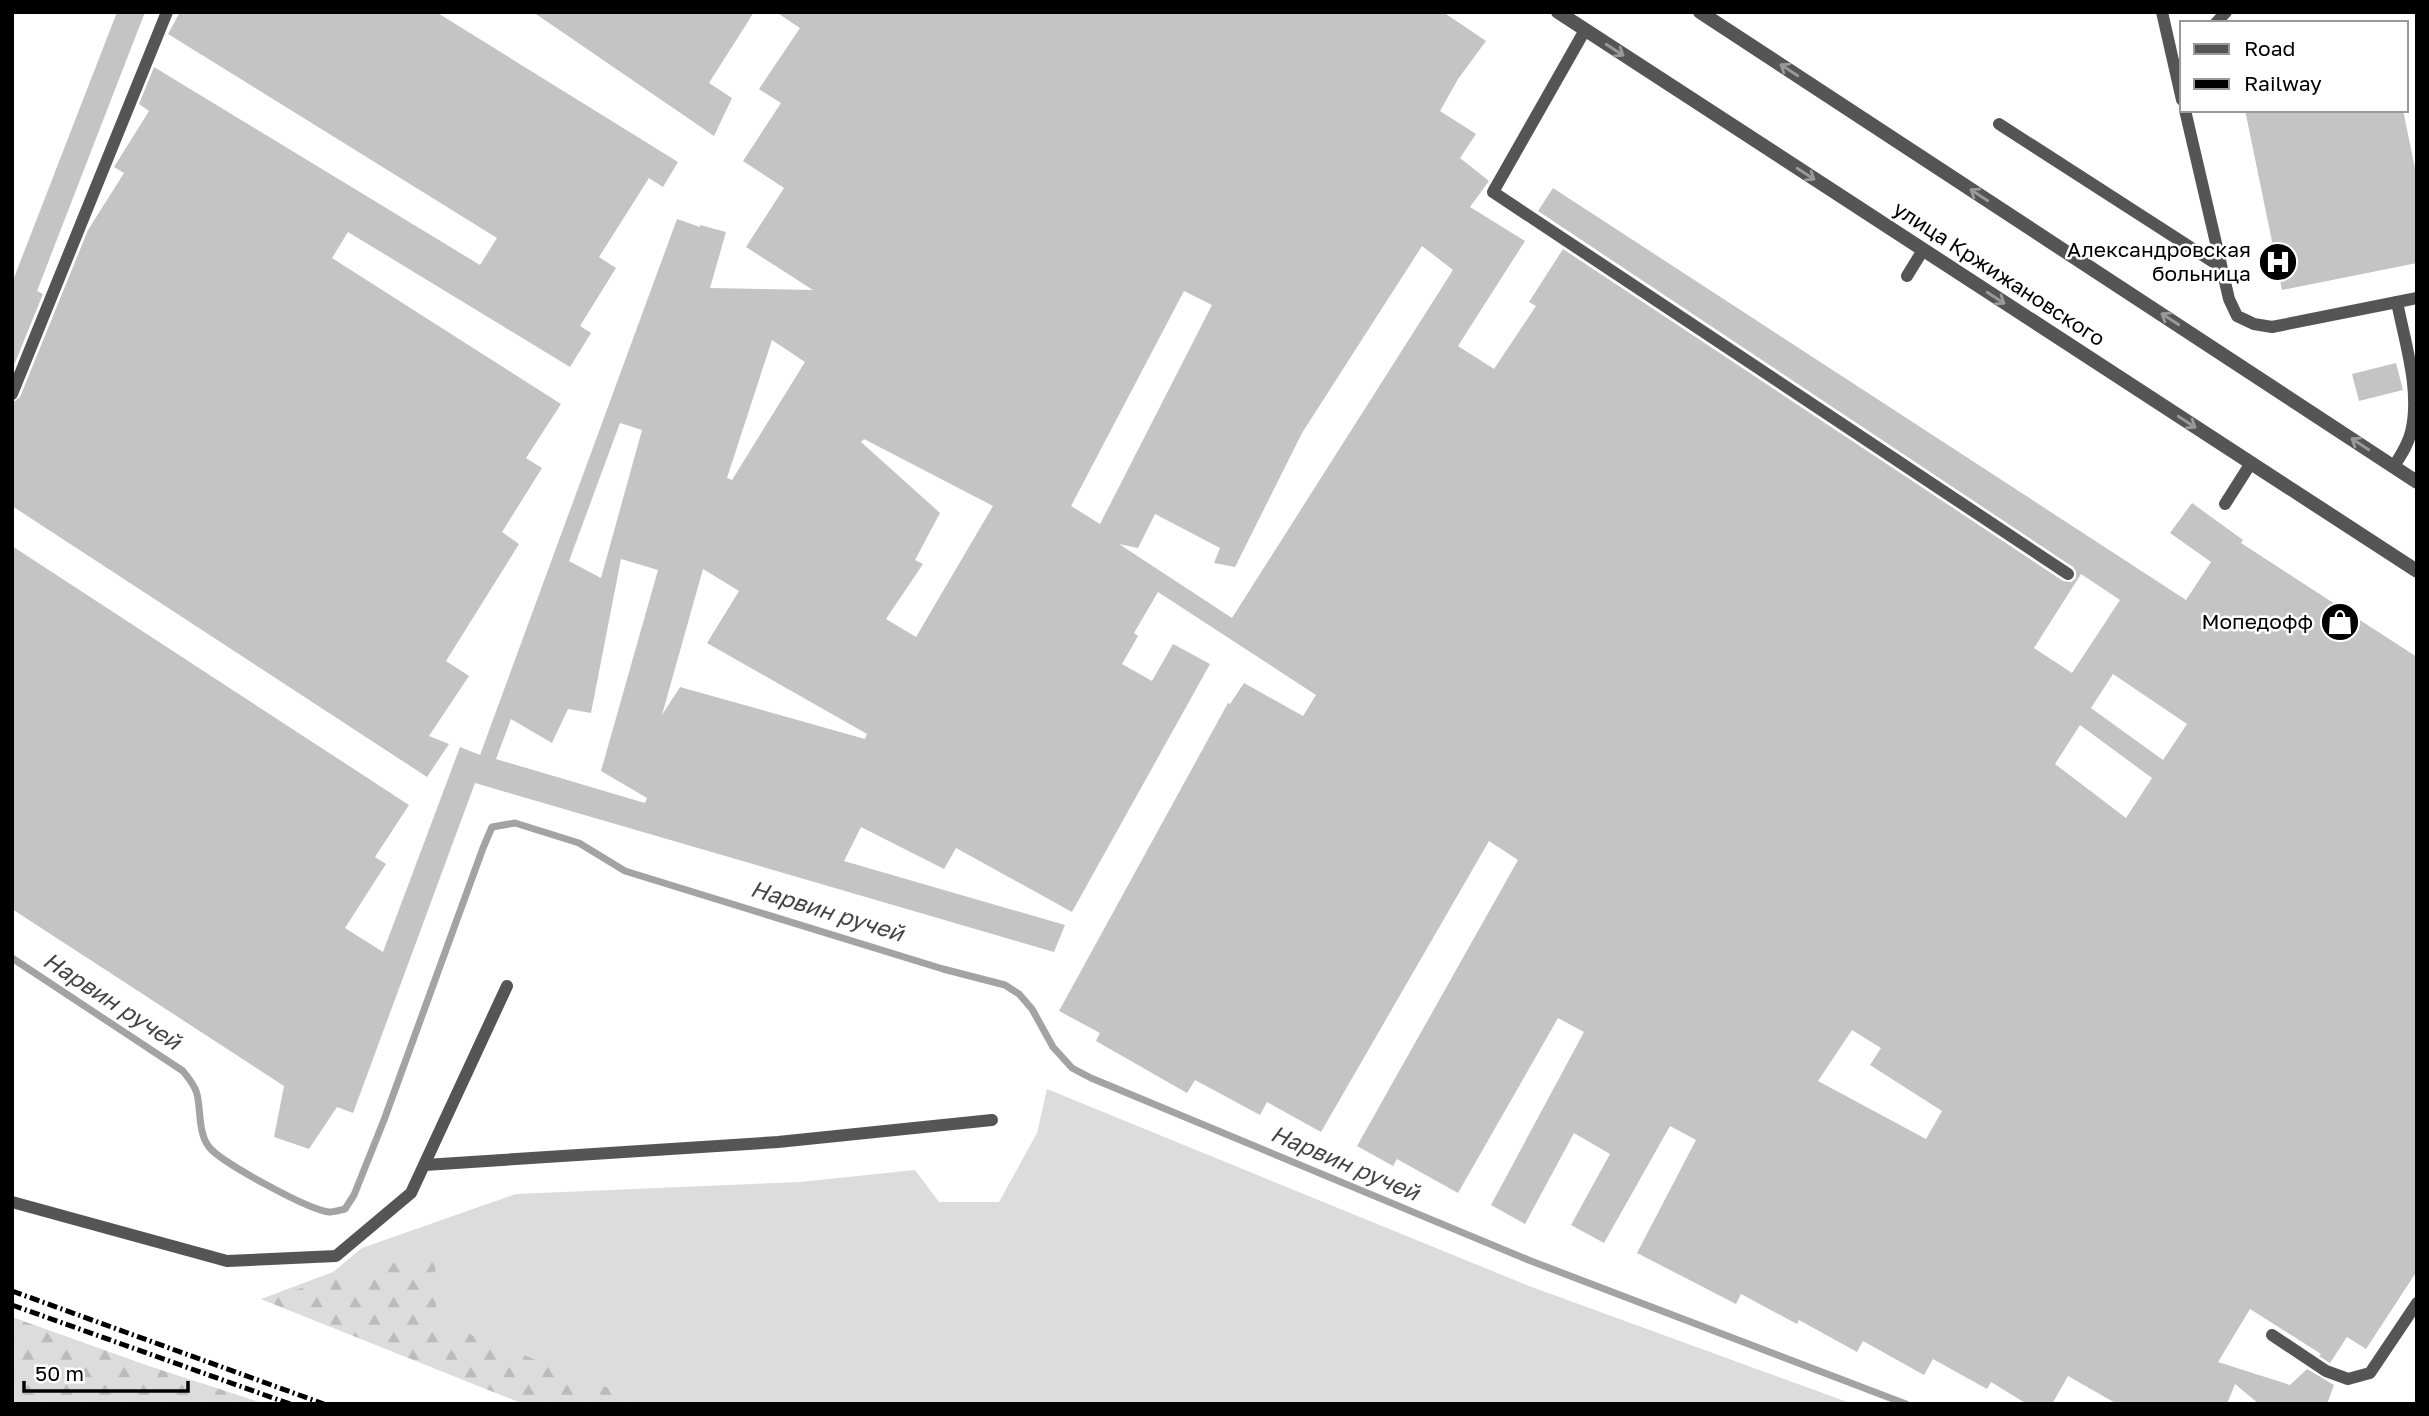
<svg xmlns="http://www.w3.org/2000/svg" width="2429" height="1416" viewBox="0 0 2429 1416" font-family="'Golos Text',sans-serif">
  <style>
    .grass { fill: #dcdcdc }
    .forest { fill: url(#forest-firs) }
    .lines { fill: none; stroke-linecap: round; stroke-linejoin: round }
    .stream { stroke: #a3a3a3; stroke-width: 7 }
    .building { fill: #c4c4c4; fill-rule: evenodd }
    .service { stroke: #555; stroke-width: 12 }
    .minor { stroke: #555; stroke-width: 14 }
    .rail { stroke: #000; stroke-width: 5; stroke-dasharray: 10 3.5 2 3.5; stroke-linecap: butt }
    .oneway { stroke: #999 }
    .labels { text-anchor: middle; stroke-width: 5; stroke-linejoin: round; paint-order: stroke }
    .poi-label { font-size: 21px; fill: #000; stroke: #fff; text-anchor: end }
    .street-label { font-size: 21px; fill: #000; stroke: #fff }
    .water-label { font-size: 23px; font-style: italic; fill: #444; stroke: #fff }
  </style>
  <defs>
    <pattern id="forest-firs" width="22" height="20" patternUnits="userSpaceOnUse" patternTransform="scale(1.75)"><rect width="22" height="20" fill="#dcdcdc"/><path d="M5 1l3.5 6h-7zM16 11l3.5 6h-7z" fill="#bbb"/></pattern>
  </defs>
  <rect width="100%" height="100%" fill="#fff"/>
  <polygon class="grass" points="1047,1089 1529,1286 1853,1404 524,1404 261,1299 333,1272 362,1248 516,1194 800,1182 915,1170 939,1202 999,1202 1037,1133"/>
  <g class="forest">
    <polygon points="435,1252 436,1321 650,1404 524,1404 261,1299"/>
    <polygon points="12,1317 146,1365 265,1404 12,1404"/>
  </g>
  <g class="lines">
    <path class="stream" d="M 12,958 L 183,1071 C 189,1079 195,1085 197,1094 C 201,1110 198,1133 209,1147 C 222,1163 309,1210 329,1212 C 333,1212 340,1210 345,1209 L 354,1195 L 384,1120 L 483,848 L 492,827 L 515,823 L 579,843 L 625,871 L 943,969 L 1005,985 L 1019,994 L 1032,1009 L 1053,1047 L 1072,1068 L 1091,1078 L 1531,1261 L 1906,1404"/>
  </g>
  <g class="building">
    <polygon points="117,12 145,12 37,291 43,294 12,370 12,283"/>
    <polygon points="180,12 436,12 678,162 663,187 649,178 599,257 616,268 580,326 591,333 570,367 348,232 332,258 561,404 526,458 542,468 502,532 519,544 446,661 469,676 429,736 449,744 427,777 12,506 12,403 20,397 88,230 124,173 114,167 149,111 139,104 154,67 480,265 497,238 168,34"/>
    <polygon points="533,12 754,12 709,83 732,98 714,136"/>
    <path d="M 776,12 L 1443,12 L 1486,41 L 1458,79 L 1440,111 L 1476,134 L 1460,158 L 1489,181 L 1470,207 L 1525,241 L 1458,346 L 1494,369 L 1536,306 L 1529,302 L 1563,249 L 2063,581 L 2071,582 L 2076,578 L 2076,571 L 2073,567 L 1538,211 L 1553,188 L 2186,600 L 2211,562 L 2170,533 L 2192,503 L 2243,540 L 2241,543 L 2417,657 L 2417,1271 L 2366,1349 L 2347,1337 L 2330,1363 L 2319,1356 L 2321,1354 L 2250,1309 L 2218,1362 L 2290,1385 L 2307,1369 L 2334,1385 L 2327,1404 L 2259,1404 L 2235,1384 L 2227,1404 L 2117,1404 L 2068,1376 L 2052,1404 L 2027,1404 L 1991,1382 L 1987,1389 L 1933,1359 L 1924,1375 L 1863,1341 L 1857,1352 L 1799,1320 L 1797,1324 L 1741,1294 L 1736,1304 L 1637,1253 L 1696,1140 L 1670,1126 L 1604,1243 L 1571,1225 L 1610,1154 L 1574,1133 L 1525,1224 L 1491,1205 L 1584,1032 L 1558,1018 L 1458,1193 L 1397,1159 L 1393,1166 L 1357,1146 L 1518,860 L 1489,841 L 1321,1132 L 1267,1102 L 1260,1115 L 1195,1080 L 1187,1093 L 1096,1041 L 1100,1033 L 1059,1011 L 1228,703 L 1230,704 L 1244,683 L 1303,716 L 1316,695 L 1158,592 L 1134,633 L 1138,636 L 1122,664 L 1152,681 L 1173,644 L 1210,664 L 1072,912 L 956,848 L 944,869 L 861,827 L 844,861 L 1065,925 L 1054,952 L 475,783 L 353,1113 L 337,1107 L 309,1149 L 274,1137 L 284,1086 L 12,909 L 12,546 L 409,805 L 375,857 L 386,864 L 345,928 L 383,952 L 460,747 L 480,755 L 677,219 L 700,227 L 700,225 L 726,232 L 710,288 L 813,290 L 746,247 L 784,188 L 743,161 L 781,103 L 759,89 L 800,28 ZM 1422,246 L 1453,270 L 1232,618 L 1119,544 L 1138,548 L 1155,514 L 1220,548 L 1214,563 L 1235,567 L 1302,433 ZM 1184,291 L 1212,305 L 1100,524 L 1071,506 ZM 772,340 L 805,362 L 732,480 L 727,478 ZM 620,423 L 642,430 L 601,578 L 569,561 ZM 864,439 L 993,506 L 916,637 L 886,619 L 923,564 L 915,560 L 940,513 L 861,442 ZM 621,559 L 658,570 L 601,771 L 647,798 L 645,803 L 496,759 L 511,719 L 552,743 L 568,709 L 591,713 ZM 703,569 L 739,591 L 707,643 L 867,734 L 865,739 L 680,687 L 662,715 ZM 2081,574 L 2120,600 L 2072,673 L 2034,648 ZM 2113,674 L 2187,724 L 2163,760 L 2091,708 ZM 2080,725 L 2152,778 L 2126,818 L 2055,764 ZM 1852,1030 L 1881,1048 L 1870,1065 L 1942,1111 L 1926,1139 L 1818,1081 Z"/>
    <polygon points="2245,110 2403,110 2417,178 2417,263 2282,290"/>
    <polygon points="2396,363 2403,390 2359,401 2352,374"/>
  </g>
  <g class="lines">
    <g class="service">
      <polyline points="2162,12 2182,100"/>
      <polyline points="2216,23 2226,12"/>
      <polyline points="1585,30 1493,192 2068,574"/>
      <path d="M 2185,110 L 2229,299 L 2237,316 L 2254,324 L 2272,327 L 2397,302 C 2405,343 2421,391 2411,432 C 2408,445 2401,455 2394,466"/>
      <polyline points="1999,124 2221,267"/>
      <polyline points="1907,276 1923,250"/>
      <polyline points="2397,302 2417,298"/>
      <polyline points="12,394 167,12"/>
      <polyline points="2225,504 2251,463"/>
      <polyline points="425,1165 778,1142 992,1120"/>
      <polyline points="12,1202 227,1261 336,1256 411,1193 507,986"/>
      <polyline points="2272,1335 2326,1371 2348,1379 2370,1373 2417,1303"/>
    </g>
    <g class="minor">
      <polyline points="1558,12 2417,571"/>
      <polyline points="1700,12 2417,482"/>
    </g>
    <g class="rail">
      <polyline points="12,1291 324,1404"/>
      <polyline points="12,1305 290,1404"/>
    </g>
  </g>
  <defs><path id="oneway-shaft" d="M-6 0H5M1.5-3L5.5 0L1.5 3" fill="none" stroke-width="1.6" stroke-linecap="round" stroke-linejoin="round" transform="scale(1.75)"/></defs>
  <g class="oneway">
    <use href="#oneway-shaft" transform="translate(1615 50) rotate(33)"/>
    <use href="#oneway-shaft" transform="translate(1789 70) rotate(-147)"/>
    <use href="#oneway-shaft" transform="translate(1806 174) rotate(33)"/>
    <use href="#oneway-shaft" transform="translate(1979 195) rotate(-147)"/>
    <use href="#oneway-shaft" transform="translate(1996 298) rotate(33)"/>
    <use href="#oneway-shaft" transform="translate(2170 319) rotate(-147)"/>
    <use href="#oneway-shaft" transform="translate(2187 422) rotate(33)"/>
    <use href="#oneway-shaft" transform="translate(2360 444) rotate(-147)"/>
  </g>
  <defs>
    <g id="hospital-disc" transform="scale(2.0125)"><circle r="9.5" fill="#000" stroke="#fff"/><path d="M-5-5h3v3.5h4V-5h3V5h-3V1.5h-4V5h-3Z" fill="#fff"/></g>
    <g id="shop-disc" transform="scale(2.0125)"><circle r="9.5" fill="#000" stroke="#fff"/><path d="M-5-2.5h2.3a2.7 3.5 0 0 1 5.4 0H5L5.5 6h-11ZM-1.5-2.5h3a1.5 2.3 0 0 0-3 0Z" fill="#fff"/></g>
  </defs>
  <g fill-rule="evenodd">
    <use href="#hospital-disc" x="2278" y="262"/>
    <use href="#shop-disc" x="2340" y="622"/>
  </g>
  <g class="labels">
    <g class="poi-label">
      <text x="2251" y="257">Александровская<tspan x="2251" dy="24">больница</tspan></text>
      <text x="2313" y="629">Мопедофф</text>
    </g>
    <g class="street-label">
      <text transform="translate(1999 274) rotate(33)" y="7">улица Кржижановского</text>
    </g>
    <g class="water-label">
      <text transform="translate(827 911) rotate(17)" y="8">Нарвин ручей</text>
      <text transform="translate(112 1001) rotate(33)" y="8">Нарвин ручей</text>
      <text transform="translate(1345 1163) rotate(23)" y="8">Нарвин ручей</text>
    </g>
  </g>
  <rect width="2429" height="1416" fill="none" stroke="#000000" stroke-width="28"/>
  <rect x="2180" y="21" width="228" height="91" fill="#ffffff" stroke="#999999" stroke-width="2"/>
  <rect x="2194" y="44" width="35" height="10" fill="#555555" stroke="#999999" stroke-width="2"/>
  <text x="2244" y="56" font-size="21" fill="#000000">Road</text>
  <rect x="2194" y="79" width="35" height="10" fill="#000000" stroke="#999999" stroke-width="2"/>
  <text x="2244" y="91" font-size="21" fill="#000000">Railway</text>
  <path d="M24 1381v10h164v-10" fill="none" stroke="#000000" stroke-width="3.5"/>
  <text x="35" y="1381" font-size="21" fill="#000000" stroke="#ffffff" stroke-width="5" paint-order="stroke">50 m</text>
</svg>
